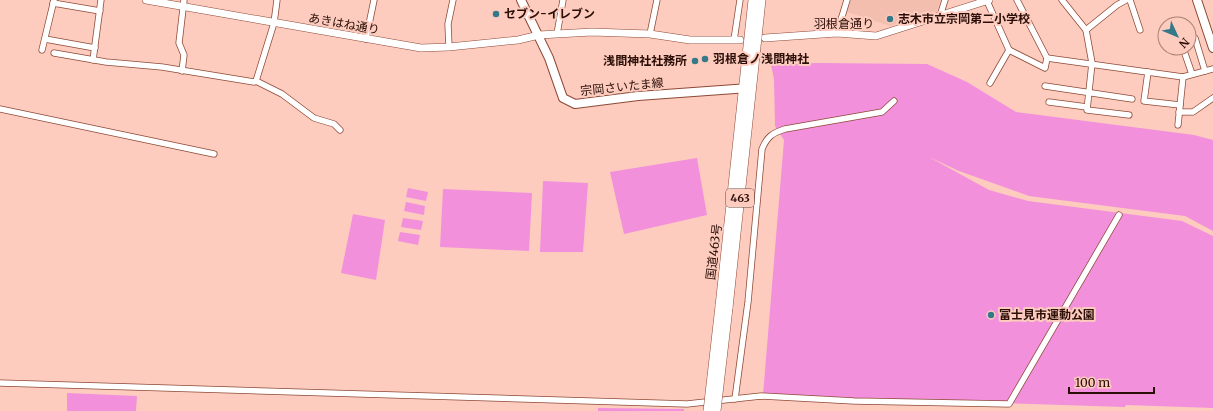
<svg xmlns="http://www.w3.org/2000/svg" width="1213" height="411" viewBox="0 0 1213 411" font-family="Merriweather,'Noto Sans JP',serif">
  <style>
    .built { fill: #f4beaf }
    .green { fill: #f290db }
    .lines { fill: none; stroke-linecap: round; stroke-linejoin: round }
    .minor-casing { stroke: #8e4936; stroke-width: 7 }
    .tertiary-casing { stroke: #8e4936; stroke-width: 8 }
    .secondary-casing { stroke: #8e4936; stroke-width: 10 }
    .trunk-casing { stroke: #8e4936; stroke-width: 10 }
    .minor { stroke: #fff; stroke-width: 5.5 }
    .tertiary { stroke: #fff; stroke-width: 7 }
    .secondary { stroke: #fff; stroke-width: 8 }
    .trunk { stroke: #fff; stroke-width: 9 }
    .trunk-bridge-casing { stroke: #8e4936; stroke-width: 10; stroke-linecap: butt }
    .trunk-bridge { stroke: #fff; stroke-width: 9 }
    .poi-dot { fill: #357989; stroke: #fdccbe; stroke-width: 1.5 }
    .labels { text-anchor: middle; stroke-width: 4; stroke-linejoin: round; paint-order: stroke }
    .shield { fill: #fdccbe; stroke: #69473e; stroke-width: 1 }
    .shield-label { font-size: 11px; font-weight: bold; fill: #2a0e07 }
    .poi-label { font-size: 12px; font-weight: bold; fill: #2a0e07; stroke: #fdccbe; text-anchor: start }
    .street-label { font-size: 12px; fill: #2a0e07; stroke: #fdccbe }
  </style>
  <rect width="100%" height="100%" fill="#fdccbe"/>
  <polygon class="built" points="851,0 941,0 937,11 890,26 847,12"/>
  <g class="green">
    <polygon points="817,63 927,64 967,82 1016,112 1194,135 1213,140 1213,231 1185,216 1029,196 959,171 929,157 989,190 1028,201 1182,221 1213,236 1213,408 1126,405 1125,407 763,395 784,140 775,126 774,79 771,65"/>
    <polygon points="697,158 707,215 624,234 610,172"/>
    <polygon points="543,181 588,183 583,252 540,252"/>
    <polygon points="408,188 428,192 426,201 406,197"/>
    <polygon points="443,189 532,193 529,251 440,247"/>
    <polygon points="406,202 425,206 424,215 404,211"/>
    <polygon points="353,214 385,220 376,280 341,273"/>
    <polygon points="403,218 423,221 421,230 401,227"/>
    <polygon points="400,232 420,235 418,245 398,241"/>
    <polygon points="67,393 137,396 136,411 67,411"/>
    <polygon points="598,408 684,409 684,411 598,411"/>
  </g>
  <g class="lines">
    <g class="minor-casing">
      <g id="minor">
        <polyline points="1017,0 1047,58 1183,77 1213,69"/>
        <polyline points="1062,0 1086,30 1092,63 1087,110 1129,115"/>
        <polyline points="1130,0 1140,30"/>
        <polyline points="987,1 1009,50 1045,68 1047,58"/>
        <polyline points="53,3 100,11"/>
        <polyline points="940,16 945,0"/>
        <polyline points="1086,30 1117,5 1126,0"/>
        <polyline points="837,33 847,0"/>
        <polyline points="557,34 563,0"/>
        <polyline points="650,34 657,0"/>
        <polyline points="45,39 95,48"/>
        <polyline points="366,39 374,0"/>
        <polyline points="1189,39 1195,38 1205,71"/>
        <polyline points="734,40 740,0"/>
        <polyline points="449,47 448,24 453,0"/>
        <polyline points="1183,48 1192,74"/>
        <polyline points="42,50 54,0"/>
        <polyline points="54,53 106,62 162,67 254,82 256,81 282,94 314,118 334,124 340,130"/>
        <polyline points="93,60 101,0"/>
        <polyline points="182,71 184,55 179,43 184,0"/>
        <polyline points="1148,72 1144,101 1180,105"/>
        <polyline points="256,81 274,23 277,0"/>
        <polyline points="990,83 1009,50"/>
        <polyline points="1045,86 1132,99"/>
        <polyline points="1049,102 1087,107"/>
        <polyline points="0,109 214,154"/>
        <polyline points="1179,112 1193,112 1213,98"/>
        <polyline points="1178,125 1183,77"/>
        <polyline points="0,383 687,404 761,396 854,401 1009,404 1119,215"/>
        <path d="M 735,399 L 748,302 L 762,149 C 767,137 772,133 785,129 L 882,112 L 894,101"/>
      </g>
    </g>
    <g class="tertiary-casing">
      <g id="tertiary">
        <polyline points="146,0 421,48 449,47 518,40 539,35 592,32 650,34 690,40 740,40"/>
        <polyline points="765,38 837,33 876,36 989,0"/>
      </g>
    </g>
    <g class="secondary-casing">
      <g id="secondary">
        <polyline points="521,0 549,58 563,98 575,104 638,96 749,88"/>
        <polyline points="1197,0 1213,48"/>
      </g>
    </g>
    <g class="trunk-casing">
      <g id="trunk">
        <polyline points="720,306 753,0"/>
        <polyline points="728,308 761,0"/>
      </g>
    </g>
    <use href="#minor" class="minor"/>
    <use href="#tertiary" class="tertiary"/>
    <use href="#secondary" class="secondary"/>
    <use href="#trunk" class="trunk"/>
    <g class="trunk-bridge-casing">
      <g id="trunk-bridge">
        <polyline points="708,411 720,306"/>
        <polyline points="716,411 728,308"/>
      </g>
    </g>
    <use href="#trunk-bridge" class="trunk-bridge"/>
  </g>
  <g class="poi-dot">
    <circle cx="496" cy="14" r="4"/>
    <circle cx="890" cy="19" r="4"/>
    <circle cx="705" cy="59" r="4"/>
    <circle cx="695" cy="61" r="4"/>
    <circle cx="991" cy="315" r="4"/>
  </g>
  <g class="labels">
    <rect class="shield" x="726" y="189" width="28" height="18" rx="3"/>
    <g class="shield-label">
      <text x="740" y="202">463</text>
    </g>
    <g class="poi-label">
      <text x="504" y="18">セブン-イレブン</text>
      <text x="898" y="23">志木市立宗岡第二小学校</text>
      <text x="713" y="63">羽根倉ノ浅間神社</text>
      <text x="687" y="65" text-anchor="end">浅間神社社務所</text>
      <text x="999" y="319">富士見市運動公園</text>
    </g>
    <g class="street-label">
      <text transform="translate(344 24) rotate(10)" y="4">あきはね通り</text>
      <text x="844" y="28">羽根倉通り</text>
      <text transform="translate(622 87) rotate(-6)" y="4">宗岡さいたま線</text>
      <text transform="translate(714 252) rotate(-83)" y="4">国道463号</text>
    </g>
  </g>
  <g transform="translate(1177 36) rotate(134)"><circle r="19" fill="#fdccbe" stroke="#a98075"/>
  <path d="M0-3L7 15L0 10L-7 15Z" fill="#357989"/>
  <text y="-6" font-size="11" font-weight="bold" text-anchor="middle" fill="#2a0e07">N</text>
  </g>
  <path d="M1069 387v6h85v-6" fill="none" stroke="#2a0e07" stroke-width="2"/>
  <text x="1075" y="387" font-size="12" fill="#2a0e07" stroke="#fdccbe" stroke-width="3" paint-order="stroke">100 m</text>
</svg>
